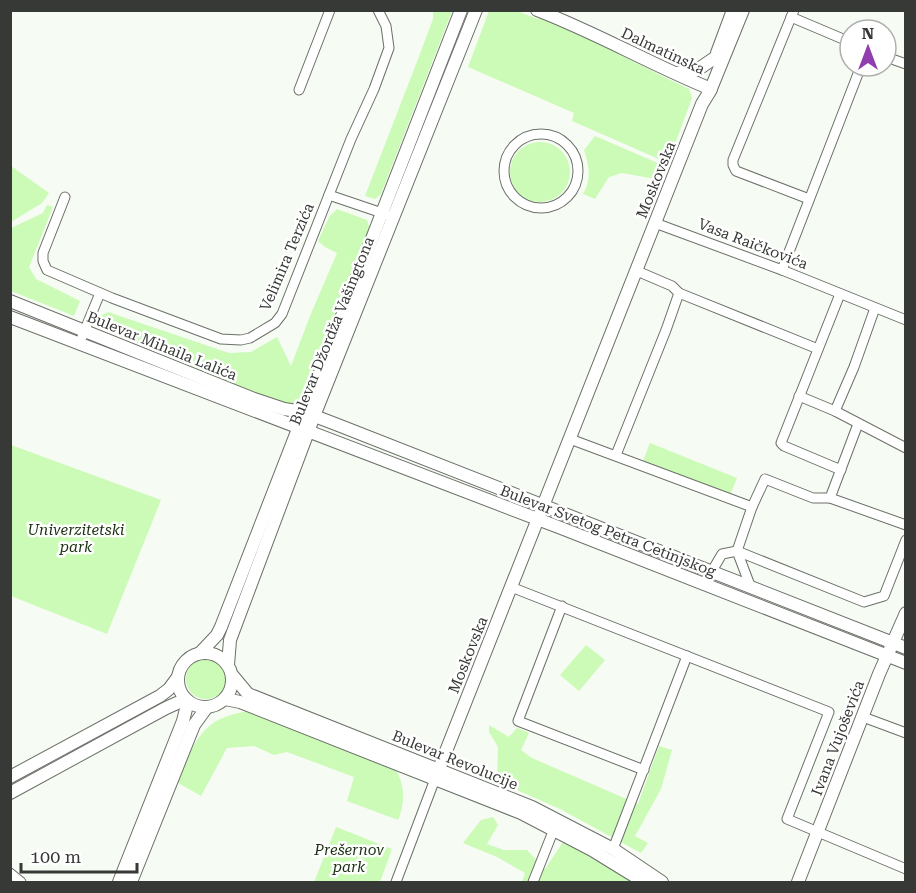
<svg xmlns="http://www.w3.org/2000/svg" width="916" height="893" viewBox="0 0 916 893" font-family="'Roboto Serif',serif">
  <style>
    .green { fill: #ccfab7 }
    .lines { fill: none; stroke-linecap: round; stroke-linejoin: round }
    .street-casing { stroke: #6b7068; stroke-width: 11 }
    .secondary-casing { stroke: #6b7068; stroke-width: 14 }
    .street { stroke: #fff; stroke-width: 9 }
    .secondary { stroke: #fff; stroke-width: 12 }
    .labels { text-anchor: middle; stroke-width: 5; stroke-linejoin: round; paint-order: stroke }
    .street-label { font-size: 15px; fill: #363935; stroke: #fff }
    .park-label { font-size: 15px; font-style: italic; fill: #1b3010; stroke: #fff }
  </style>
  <rect width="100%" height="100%" fill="#f6fcf3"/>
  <g class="green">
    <polygon points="433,11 452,11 381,194 375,199 365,196 418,59 433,19"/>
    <path d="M 489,11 L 517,11 L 538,19 L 540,16 C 591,39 639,65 689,89 L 692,98 L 668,163 L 572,121 L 574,113 L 468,67 Z"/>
    <path d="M 595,136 L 667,167 L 661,180 L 622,173 L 609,177 L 595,199 L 583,194 C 592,179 589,166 584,150 Z"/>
    <circle cx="540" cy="172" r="30"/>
    <polygon points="11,166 49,193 42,203 11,222"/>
    <polygon points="47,205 53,207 29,267 36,279 80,301 74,316 11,291 11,228 43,213"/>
    <polygon points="337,209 367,220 370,229 305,398 296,404 283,406 100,327 102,315 108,312 229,353 251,352 277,337 291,366 310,316 337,253 325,247 318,241 329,217"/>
    <polygon points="650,443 737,478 730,495 643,461"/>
    <polygon points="11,445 161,500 107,634 11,596"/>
    <polygon points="586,645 605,660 579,691 560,675"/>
    <circle cx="206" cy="679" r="20"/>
    <path d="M 249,711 L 396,770 C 405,785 405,804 398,820 L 347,801 L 354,777 L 287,752 L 274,755 L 254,746 L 227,748 L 201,796 L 173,780 C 183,764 197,734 213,723 C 224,716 236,713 249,711 Z"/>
    <polygon points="489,725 509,737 517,728 529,733 521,750 532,758 638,804 659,746 672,750 661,789 635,836 648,843 641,853 560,809 497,781 498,747 489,732"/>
    <polygon points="493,817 498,825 487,844 504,850 527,850 545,869 563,842 630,879 631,882 522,882 525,873 497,857 463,843 481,820"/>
    <polygon points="336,827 392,849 380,882 314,882"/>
  </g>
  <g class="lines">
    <g class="street-casing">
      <g id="street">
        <polyline points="794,10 733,160 733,165 736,171 809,199"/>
        <polyline points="791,17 850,42"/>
        <polyline points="886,57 906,64"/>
        <polyline points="299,90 330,10"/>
        <circle cx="541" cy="171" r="37"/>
        <polyline points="329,195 388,215"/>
        <polyline points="65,197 43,253 43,261 47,270 112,298 221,339 241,340 250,338 275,323 282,314 351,139 374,89 389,48 386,26 378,10"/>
        <polyline points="655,223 782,270 906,320"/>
        <polyline points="782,270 861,66"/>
        <polyline points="679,293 818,349"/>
        <polyline points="840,294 781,443 784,446 841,470"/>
        <polyline points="82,337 100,293"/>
        <polyline points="799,396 835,411 906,448"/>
        <polyline points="835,411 854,367 875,308"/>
        <polyline points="570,439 752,507"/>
        <polyline points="616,455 666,330 679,293 672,286 637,271"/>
        <polyline points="830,498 858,424"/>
        <polyline points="737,551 752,507 765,479 813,498 830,498 906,525"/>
        <polyline points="737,551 751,588"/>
        <polyline points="712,571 722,554 737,551 864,602 884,596 906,540"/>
        <polyline points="511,587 829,712 787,819 906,869"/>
        <polyline points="562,606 518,721 644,770"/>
        <polyline points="863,717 906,733"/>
        <polyline points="613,849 687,656"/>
        <polyline points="10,873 21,882"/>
        <polyline points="396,882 435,779"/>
        <polyline points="533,882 554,829"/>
      </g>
    </g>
    <g class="secondary-casing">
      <g id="secondary">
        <path d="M 537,10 C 597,33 652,65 711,89"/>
        <polyline points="717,53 733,10"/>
        <polyline points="677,73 697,70 716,57"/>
        <polyline points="10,301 254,399 284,409 304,412 338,425 906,648"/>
        <polyline points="10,317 561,528 906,663"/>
        <circle cx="205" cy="680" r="27"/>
        <polyline points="200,653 217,635 221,627 461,10"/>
        <polyline points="228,665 230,640 314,416 476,10"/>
        <polyline points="233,676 248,694 532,807 613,849 662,882"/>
        <polyline points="225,699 240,702 521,813 592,850 644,882"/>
        <polyline points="10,777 160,696 169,689 178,677"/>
        <polyline points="435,779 702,104 710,91 743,10"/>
        <polyline points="10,793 166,708 186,699"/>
        <polyline points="119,882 183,721 188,701"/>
        <polyline points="131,882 194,725 207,707"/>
        <polyline points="798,882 879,674 906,613"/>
      </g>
    </g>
    <use href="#street" class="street"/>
    <use href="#secondary" class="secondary"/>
  </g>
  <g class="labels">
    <g class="street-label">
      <text transform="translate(663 51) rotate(25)" y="5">Dalmatinska</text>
      <text transform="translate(656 180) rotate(-68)" y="5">Moskovska</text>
      <text transform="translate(753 244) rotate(21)" y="5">Vasa Raičkovića</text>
      <text transform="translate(287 257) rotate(-67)" y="5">Velimira Terzića</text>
      <text transform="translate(332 331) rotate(-68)" y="5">Bulevar Džordža Vašingtona</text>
      <text transform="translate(162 346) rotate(22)" y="5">Bulevar Mihaila Lalića</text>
      <text transform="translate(608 531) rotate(21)" y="5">Bulevar Svetog Petra Cetinjskog</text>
      <text transform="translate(468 655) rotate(-68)" y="5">Moskovska</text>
      <text transform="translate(838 738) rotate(-69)" y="5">Ivana Vujoševića</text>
      <text transform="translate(455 760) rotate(22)" y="5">Bulevar Revolucije</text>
    </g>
    <g class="park-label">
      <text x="76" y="535">Univerzitetski<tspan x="76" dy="17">park</tspan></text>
      <text x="349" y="855">Prešernov<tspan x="349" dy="17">park</tspan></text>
    </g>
  </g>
  <rect width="916" height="893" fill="none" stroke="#363935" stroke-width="24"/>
  <g transform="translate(868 48)"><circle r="28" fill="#ffffff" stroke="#afb0ae" stroke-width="1.5"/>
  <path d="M0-4.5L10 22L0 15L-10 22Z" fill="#903ead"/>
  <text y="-9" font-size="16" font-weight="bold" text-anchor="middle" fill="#363935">N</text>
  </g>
  <path d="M21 863v9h116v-9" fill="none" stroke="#363935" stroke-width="3"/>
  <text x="30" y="863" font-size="18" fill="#363935" stroke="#ffffff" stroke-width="4.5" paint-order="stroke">100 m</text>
</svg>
